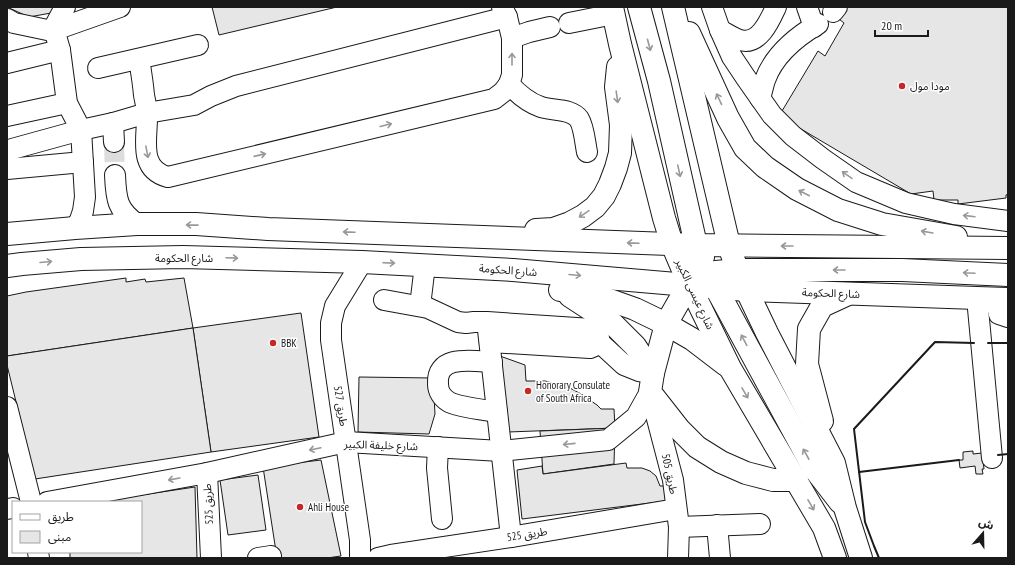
<svg xmlns="http://www.w3.org/2000/svg" width="1015" height="565" viewBox="0 0 1015 565" font-family="'PT Sans Narrow','Noto Sans Arabic',sans-serif">
  <style>
    .building { fill: #e6e6e6; stroke: #1a1a1a }
    .lines { fill: none; stroke-linecap: round; stroke-linejoin: round }
    .minor-tunnel { stroke: #ddd; stroke-width: 20; stroke-dasharray: 20 10; stroke-linecap: butt }
    .minor-casing { stroke: #1a1a1a; stroke-width: 22 }
    .major-casing { stroke: #1a1a1a; stroke-width: 24 }
    .minor { stroke: #fff; stroke-width: 20 }
    .major { stroke: #fff; stroke-width: 22 }
    .wall { stroke: #1a1a1a; stroke-width: 2 }
    .oneway { stroke: #989898 }
    .poi-dot { fill: #c62828; stroke: #fff; stroke-width: 1.5 }
    .labels { text-anchor: middle; stroke-width: 3; stroke-linejoin: round; paint-order: stroke }
    .poi-label { font-size: 11px; fill: #1a1a1a; stroke: #fff; text-anchor: start }
    .street-label { font-size: 11px; fill: #1a1a1a; stroke: #fff }
  </style>
  <rect width="100%" height="100%" fill="#fff"/>
  <g class="building">
    <polygon points="7,7 54,7 51,13 29,17"/>
    <polygon points="212,7 337,7 219,35"/>
    <polygon points="845,7 1008,7 1008,194 1006,195 1006,198 958,204 958,200 934,200 933,191 911,194 779,116 818,51 825,56 844,23 839,19"/>
    <polygon points="126,278 126,282 145,279 146,282 184,278 193,328 7,356 7,296 26,292"/>
    <polygon points="301,313 319,437 211,452 193,328"/>
    <polygon points="193,328 211,452 35,479 7,365 7,356"/>
    <polygon points="500,356 525,365 526,381 545,381 557,384 570,388 581,394 597,405 601,409 614,409 615,428 508,432"/>
    <polygon points="359,377 433,378 435,414 429,434 358,432"/>
    <polygon points="615,428 614,464 543,474 540,431"/>
    <polygon points="973,451 973,454 982,453 984,469 982,469 983,474 976,474 975,466 960,468 959,460 963,460 963,452"/>
    <polygon points="321,460 341,556 327,558 277,558 263,467"/>
    <polygon points="626,463 627,468 642,468 650,471 656,476 660,486 665,486 666,501 522,519 517,470 542,466 543,474"/>
    <polygon points="258,475 266,530 228,535 220,480"/>
    <polygon points="195,487 197,558 70,558 70,552 141,552 141,502 94,502"/>
  </g>
  <g class="lines">
    <polyline class="minor-tunnel" points="114,142 115,175"/>
    <g class="minor-casing">
      <g id="minor">
        <polyline points="712,7 720,30 732,57 746,78 772,115 793,136 823,159 856,182 906,203 954,214 1008,221"/>
        <polyline points="807,7 814,27"/>
        <polyline points="833,12 837,7"/>
        <polyline points="7,19 14,23 52,31 56,36 60,50 67,103 81,130 85,197 83,211 80,220 75,228"/>
        <polyline points="569,23 614,14"/>
        <path d="M 720,30 C 726,33 733,38 740,40 C 759,46 770,20 776,7"/>
        <polyline points="52,31 120,7"/>
        <polyline points="52,31 65,7"/>
        <polyline points="512,38 529,32 550,27"/>
        <path d="M 139,59 C 141,71 143,83 144,95 C 145,101 147,108 147,114 C 148,136 137,169 168,177 L 494,99 L 503,92 L 509,84 L 512,75 L 512,38 L 507,17 L 502,7"/>
        <polyline points="7,63 60,50"/>
        <polyline points="98,68 198,45"/>
        <path d="M 509,84 C 518,94 529,103 541,107 C 553,111 571,108 579,119 C 584,127 585,142 587,152"/>
        <path d="M 760,98 C 762,92 763,86 765,80 C 774,55 796,37 818,24"/>
        <polyline points="7,116 67,103"/>
        <polyline points="113,123 114,142"/>
        <polyline points="7,153 12,149 81,130 113,123 147,113 194,105 211,96 236,86 507,17"/>
        <polyline points="7,169 83,162"/>
        <path d="M 115,175 C 116,199 117,210 137,224"/>
        <polyline points="977,298 992,458"/>
        <polyline points="995,298 999,314 1008,317"/>
        <path d="M 384,300 L 428,308 L 458,322 L 466,323 L 474,322 L 487,322 L 592,329 C 602,336 602,344 590,348 L 490,342"/>
        <polyline points="420,306 425,265"/>
        <polyline points="488,330 511,537"/>
        <polyline points="599,342 624,365 639,371 653,373"/>
        <path d="M 492,362 C 473,361 436,354 438,384 C 438,391 442,398 449,402 C 458,407 485,410 497,412"/>
        <polyline points="650,392 673,480 679,527 678,558"/>
        <polyline points="7,407 31,502"/>
        <polyline points="438,447 437,468 442,519"/>
        <polyline points="207,473 211,558"/>
        <polyline points="47,502 207,473 346,442 501,451 608,440 636,417 650,392"/>
        <polyline points="7,509 13,508"/>
        <polyline points="717,525 720,558"/>
        <polyline points="679,527 760,524"/>
        <polyline points="38,552 39,558"/>
        <polyline points="258,558 271,556"/>
        <polyline points="360,558 360,540 331,340 331,323 335,306 362,262"/>
        <polyline points="378,558 391,555 511,537 676,509"/>
      </g>
    </g>
    <g class="major-casing">
      <g id="major">
        <polyline points="612,7 620,44 664,218 672,244 689,284 730,368 824,528 835,558"/>
        <polyline points="639,7 659,81 696,245 703,257"/>
        <polyline points="673,7 729,245 737,270 767,333 834,463 845,508 861,558"/>
        <polyline points="689,33 728,118 745,148 765,167 797,189 838,210 882,224 956,237"/>
        <polyline points="536,230 553,229 570,223 583,216 595,207 604,196 610,184 616,168 620,153 621,125 616,87 618,67"/>
        <polyline points="7,234 75,228 137,224 196,224 268,229 696,245 1008,248"/>
        <path d="M 672,244 C 691,255 705,270 716,288 L 813,467 L 840,502"/>
        <polyline points="7,266 22,264 81,259 183,257 362,262 513,270 746,290 977,298 1008,299"/>
        <polyline points="560,290 604,298 635,309 666,324 692,339 726,365"/>
        <polyline points="570,296 613,324 635,346 653,373"/>
        <polyline points="822,421 807,364 809,329 822,306 848,294"/>
        <polyline points="797,480 773,480 746,473 721,462 697,447 679,429 650,392 653,373 666,324 689,284 716,272 737,270 902,270 1008,275"/>
      </g>
    </g>
    <use href="#minor" class="minor"/>
    <use href="#major" class="major"/>
    <g class="wall">
      <polyline points="988,343 1008,343"/>
      <polyline points="998,455 1008,454"/>
      <polyline points="859,472 959,460"/>
      <polyline points="879,558 874,546 865,522 854,429 935,342 974,343"/>
    </g>
  </g>
  <defs><path id="oneway-shaft" d="M-6 0H5M1.5-3L5.5 0L1.5 3" fill="none" stroke-width="1.6" stroke-linecap="round" stroke-linejoin="round"/></defs>
  <g class="oneway">
    <use href="#oneway-shaft" transform="translate(649 45) rotate(75)"/>
    <use href="#oneway-shaft" transform="translate(512 59) rotate(-90)"/>
    <use href="#oneway-shaft" transform="translate(617 97) rotate(82)"/>
    <use href="#oneway-shaft" transform="translate(719 99) rotate(-115)"/>
    <use href="#oneway-shaft" transform="translate(386 125) rotate(-14)"/>
    <use href="#oneway-shaft" transform="translate(147 152) rotate(79)"/>
    <use href="#oneway-shaft" transform="translate(260 155) rotate(-13)"/>
    <use href="#oneway-shaft" transform="translate(679 171) rotate(78)"/>
    <use href="#oneway-shaft" transform="translate(847 175) rotate(-145)"/>
    <use href="#oneway-shaft" transform="translate(804 193) rotate(-153)"/>
    <use href="#oneway-shaft" transform="translate(584 214) rotate(146)"/>
    <use href="#oneway-shaft" transform="translate(969 216) rotate(-173)"/>
    <use href="#oneway-shaft" transform="translate(192 225) rotate(-179)"/>
    <use href="#oneway-shaft" transform="translate(349 232) rotate(-178)"/>
    <use href="#oneway-shaft" transform="translate(927 232) rotate(-170)"/>
    <use href="#oneway-shaft" transform="translate(633 243) rotate(-178)"/>
    <use href="#oneway-shaft" transform="translate(787 246) rotate(-180)"/>
    <use href="#oneway-shaft" transform="translate(232 258) rotate(2)"/>
    <use href="#oneway-shaft" transform="translate(46 262) rotate(-5)"/>
    <use href="#oneway-shaft" transform="translate(389 263) rotate(2)"/>
    <use href="#oneway-shaft" transform="translate(839 270) rotate(-180)"/>
    <use href="#oneway-shaft" transform="translate(969 273) rotate(-177)"/>
    <use href="#oneway-shaft" transform="translate(575 275) rotate(5)"/>
    <use href="#oneway-shaft" transform="translate(744 340) rotate(-118)"/>
    <use href="#oneway-shaft" transform="translate(745 393) rotate(60)"/>
    <use href="#oneway-shaft" transform="translate(569 444) rotate(174)"/>
    <use href="#oneway-shaft" transform="translate(315 449) rotate(168)"/>
    <use href="#oneway-shaft" transform="translate(806 454) rotate(-119)"/>
    <use href="#oneway-shaft" transform="translate(174 479) rotate(170)"/>
    <use href="#oneway-shaft" transform="translate(811 505) rotate(60)"/>
  </g>
  <g class="poi-dot">
    <circle cx="902" cy="86" r="4"/>
    <circle cx="273" cy="343" r="4"/>
    <circle cx="528" cy="391" r="4"/>
    <circle cx="300" cy="507" r="4"/>
  </g>
  <g class="labels">
    <g class="poi-label">
      <text x="910" y="90">مودا مول</text>
      <text x="281" y="347">BBK</text>
      <text x="536" y="389">Honorary Consulate<tspan x="536" dy="13">of South Africa</tspan></text>
      <text x="308" y="511">Ahli House</text>
    </g>
    <g class="street-label">
      <text x="184" y="262">شارع الحكومة</text>
      <text transform="translate(508 270) rotate(4)" y="4">شارع الحكومة</text>
      <text transform="translate(831 293) rotate(2)" y="4">شارع الحكومة</text>
      <text transform="translate(695 294) rotate(65)" y="4">شارع عيسى الكبير</text>
      <text transform="translate(341 406) rotate(81)" y="4">طريق 527</text>
      <text transform="translate(381 445) rotate(2)" y="4">شارع خليفة الكبير</text>
      <text transform="translate(670 474) rotate(78)" y="4">طريق 505</text>
      <text transform="translate(208 504) rotate(-93)" y="4">طريق 525</text>
      <text transform="translate(527 534) rotate(-9)" y="4">طريق 525</text>
    </g>
  </g>
  <rect width="1015" height="565" fill="none" stroke="#1a1a1a" stroke-width="16"/>
  <rect x="12" y="501" width="130" height="52" fill="#ffffff" stroke="#a3a3a3"/>
  <rect x="20" y="514" width="20" height="6" fill="#ffffff" stroke="#a3a3a3"/>
  <text x="48" y="521" font-size="12" fill="#1a1a1a">طريق</text>
  <rect x="20" y="531" width="20" height="12" fill="#e6e6e6" stroke="#a3a3a3"/>
  <text x="48" y="541" font-size="12" fill="#1a1a1a">مبنى</text>
  <g transform="translate(983 533) rotate(20)" stroke="#ffffff" stroke-width="3" paint-order="stroke">
  <path d="M0-3L7 15L0 10L-7 15Z" fill="#1a1a1a"/>
  <text y="-6" font-size="11" font-weight="bold" text-anchor="middle" fill="#1a1a1a">ش</text>
  </g>
  <path d="M875 30v6h53v-6" fill="none" stroke="#1a1a1a" stroke-width="2"/>
  <text x="881" y="30" font-size="12" fill="#1a1a1a" stroke="#ffffff" stroke-width="3" paint-order="stroke">20 m</text>
</svg>
